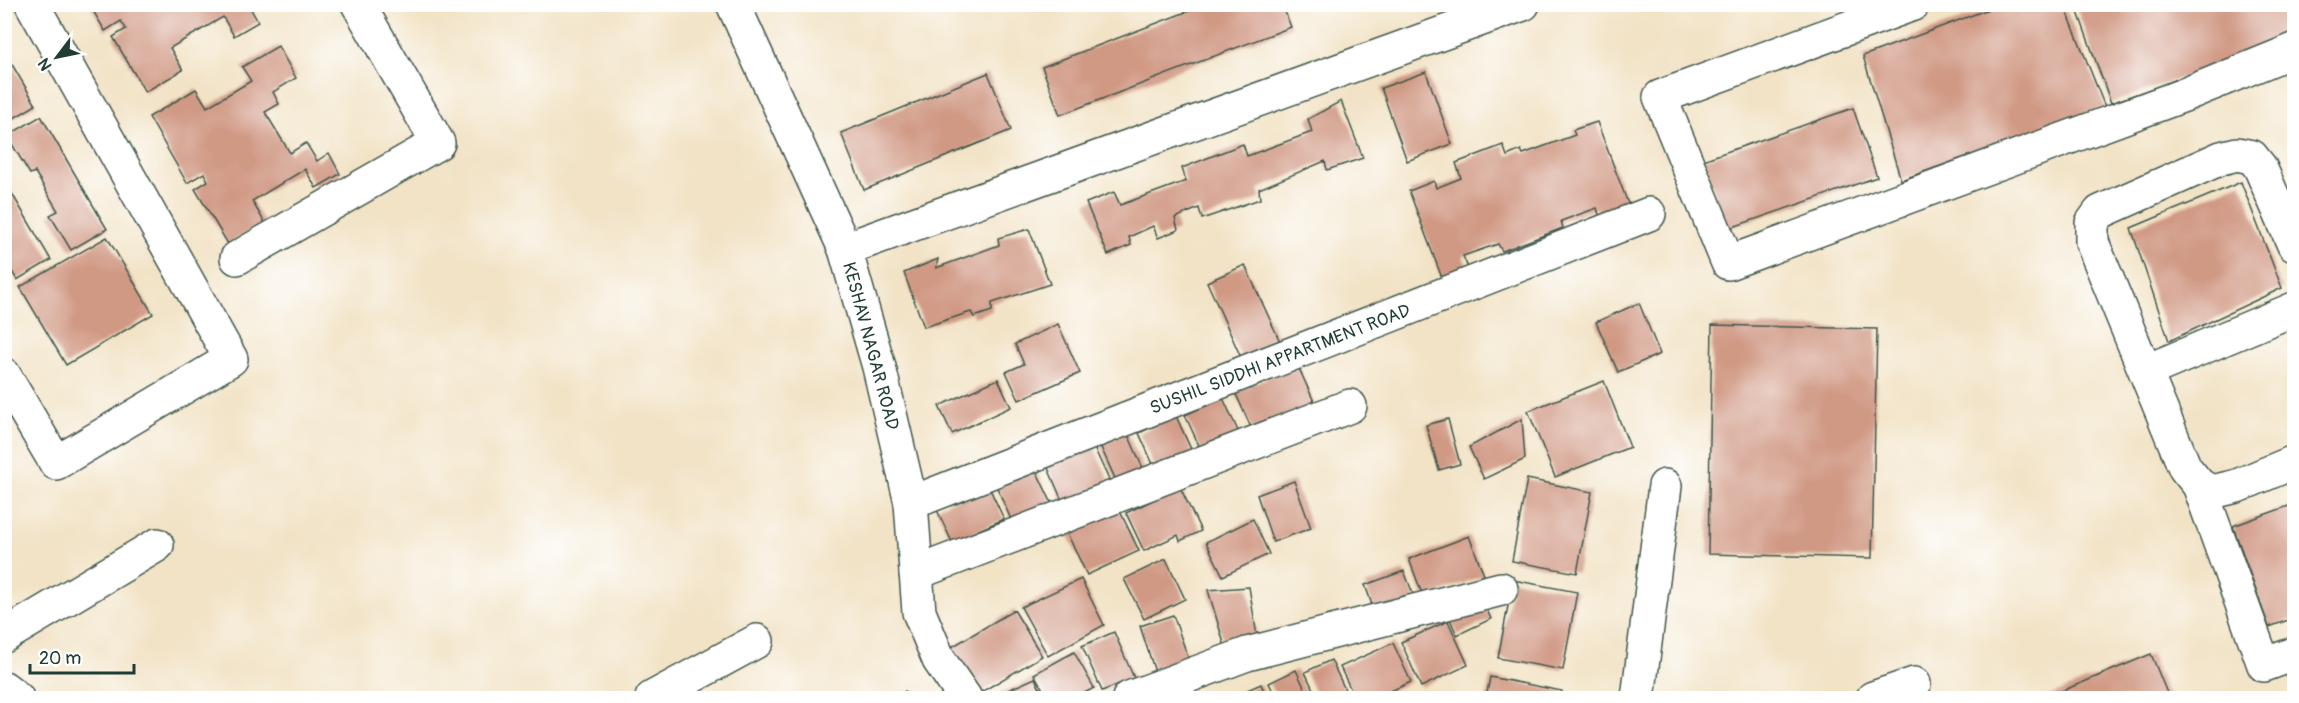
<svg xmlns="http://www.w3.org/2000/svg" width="2299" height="703" viewBox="0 0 2299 703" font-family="Pangolin,sans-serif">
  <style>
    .building { fill: #d09984 }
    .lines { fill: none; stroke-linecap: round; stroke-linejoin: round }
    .minor-casing { stroke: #3f564a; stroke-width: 36 }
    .minor { stroke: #fff; stroke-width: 33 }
    .labels { text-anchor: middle; stroke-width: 6; stroke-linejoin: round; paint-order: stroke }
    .street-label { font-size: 18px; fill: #1f3d34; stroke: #fff }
  </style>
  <rect width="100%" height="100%" fill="#fff"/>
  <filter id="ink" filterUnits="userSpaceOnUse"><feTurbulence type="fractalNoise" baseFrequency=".0167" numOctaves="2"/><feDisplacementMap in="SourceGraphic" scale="12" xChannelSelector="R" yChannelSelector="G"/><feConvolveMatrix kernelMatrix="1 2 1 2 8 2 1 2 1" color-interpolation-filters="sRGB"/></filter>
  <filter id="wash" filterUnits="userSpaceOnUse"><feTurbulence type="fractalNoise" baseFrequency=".008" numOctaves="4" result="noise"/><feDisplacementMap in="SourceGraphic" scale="24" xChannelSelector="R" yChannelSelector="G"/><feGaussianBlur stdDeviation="1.35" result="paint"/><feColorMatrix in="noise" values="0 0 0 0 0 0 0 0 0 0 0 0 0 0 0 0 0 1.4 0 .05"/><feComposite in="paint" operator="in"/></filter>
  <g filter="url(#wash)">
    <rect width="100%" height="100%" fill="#f2e3c6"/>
    <g id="blocks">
      <g class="building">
        <polygon points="89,4 232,4 234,8 248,4 258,22 234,36 223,17 170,48 183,70 145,92 113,37 126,29 121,21 105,31"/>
        <polygon points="1207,4 1282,4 1291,27 1060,115 1042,67"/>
        <polygon points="2002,4 2064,4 2105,107 1901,180 1863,56"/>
        <polygon points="2075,4 2294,4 2294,38 2111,103"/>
        <polygon points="278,46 296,78 273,92 279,104 265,112 290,153 306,143 317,161 329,153 340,174 316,188 305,169 252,201 265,223 228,244 195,189 208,181 204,173 187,183 149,117 196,89 207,107 251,81 242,67"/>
        <polygon points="4,51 36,105 4,124"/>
        <polygon points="1426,72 1452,144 1407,161 1381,88"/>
        <polygon points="988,73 1011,130 864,190 841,133"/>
        <polygon points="1341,101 1363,158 1327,170 1325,161 1259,189 1260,199 1202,219 1199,208 1175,218 1178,230 1158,238 1153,226 1129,237 1131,245 1108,255 1086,203 1114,192 1120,205 1186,181 1182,168 1243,144 1247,156 1312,132 1308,119"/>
        <polygon points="1853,108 1877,177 1727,229 1703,160"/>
        <polygon points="41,116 107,229 71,250 50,215 58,211 35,172 30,174 7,136"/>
        <polygon points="1597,122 1629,206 1600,218 1597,208 1561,221 1563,228 1502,251 1498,244 1463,256 1468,268 1442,278 1409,191 1434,181 1436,188 1461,178 1456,163 1503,145 1507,156 1521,150 1523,154 1575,135 1573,130"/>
        <polygon points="4,180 51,260 17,280 4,258"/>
        <polygon points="2241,182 2282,288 2169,341 2131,228"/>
        <polygon points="1029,229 1050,284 992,303 992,311 974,317 971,312 924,327 904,273 938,259 936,268 999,245 998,238"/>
        <polygon points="107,237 153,314 66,365 20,287"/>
        <polygon points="1245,265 1282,346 1244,364 1207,282"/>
        <polygon points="1639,303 1660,354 1618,372 1596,322"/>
        <polygon points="1058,324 1080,373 1019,400 1006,372 1024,364 1015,344"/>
        <polygon points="1712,325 1877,329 1872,558 1708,554"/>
        <polygon points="1297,364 1316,406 1254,434 1235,392"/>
        <polygon points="998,379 1011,407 952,434 939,406"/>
        <polygon points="1604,381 1630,447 1555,477 1528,411"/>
        <polygon points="1223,398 1244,444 1206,461 1185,415"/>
        <polygon points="1176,416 1194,456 1157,473 1139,433"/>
        <polygon points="1448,419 1460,464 1439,470 1426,425"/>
        <polygon points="1522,419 1525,459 1484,479 1469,447"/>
        <polygon points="1127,432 1145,473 1118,485 1100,445"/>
        <polygon points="1091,441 1110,482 1063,503 1045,461"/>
        <polygon points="1034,466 1053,506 1013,524 995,483"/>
        <polygon points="1527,479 1592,492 1577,573 1512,561"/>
        <polygon points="1294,481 1311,528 1273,542 1257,495"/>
        <polygon points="988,485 1004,519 952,542 936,508"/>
        <polygon points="1180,487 1201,531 1180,541 1178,535 1144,551 1126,513"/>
        <polygon points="2294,504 2294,618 2269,627 2233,526"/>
        <polygon points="1118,507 1139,551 1087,575 1066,531"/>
        <polygon points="1253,519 1269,554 1223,576 1206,542"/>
        <polygon points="1469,536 1484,575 1424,599 1409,559"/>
        <polygon points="1166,559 1185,599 1144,619 1124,579"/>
        <polygon points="1404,571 1416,601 1376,616 1365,585"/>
        <polygon points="1081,579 1104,625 1048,656 1021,607"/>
        <polygon points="1513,580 1577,592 1563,670 1498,658"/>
        <polygon points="1249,587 1257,636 1225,647 1208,590"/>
        <polygon points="1483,601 1491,619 1457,635 1449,617"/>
        <polygon points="1014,610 1042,656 978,694 950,648"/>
        <polygon points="1173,615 1189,660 1155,672 1140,626"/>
        <polygon points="1448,621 1468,665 1421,687 1401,642"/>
        <polygon points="1114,632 1134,678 1102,691 1082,646"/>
        <polygon points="1393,643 1411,682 1375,698 1355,698 1340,667"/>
        <polygon points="1074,652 1094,688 1075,698 1048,698 1034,674"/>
        <polygon points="2151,654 2169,698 2045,698"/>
        <polygon points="1331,660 1349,698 1317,698 1305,672"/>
        <polygon points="1296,670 1309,698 1276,698 1269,683"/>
        <polygon points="1490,677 1562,691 1561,698 1486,698"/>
        <polygon points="1035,678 1044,698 990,698"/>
        <polygon points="1261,684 1267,698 1229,698"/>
        <polygon points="905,691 911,698 895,698"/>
      </g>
    </g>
  </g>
  <g filter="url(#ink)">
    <use href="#blocks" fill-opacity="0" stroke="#3f564a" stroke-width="1.5"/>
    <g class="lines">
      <g class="minor-casing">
        <g id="minor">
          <polyline points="733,4 845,249 879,367 911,503 919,612 939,660 965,698"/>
          <polyline points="1913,4 1660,97 1728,263 2184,95 2294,50"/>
          <polyline points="2294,245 2260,167 2252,157 2237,154 2221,158 2100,212 2092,223 2092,242 2185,468 2199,485 2212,492 2237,486 2294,462"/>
          <polyline points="845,249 1523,4"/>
          <polyline points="237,258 438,143 358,4"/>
          <polyline points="2147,371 2294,309"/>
          <polyline points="4,375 56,463 231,359 32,4"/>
          <polyline points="2199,485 2264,665 2294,654"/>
          <polyline points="911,503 1649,214"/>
          <polyline points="916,573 1350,406"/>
          <polyline points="4,636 157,545"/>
          <polyline points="4,688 17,698"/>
          <polyline points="652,698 757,641"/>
          <polyline points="1129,698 1247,654 1501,589"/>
          <polyline points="1638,698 1665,486"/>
          <polyline points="1873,698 1914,684"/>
        </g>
      </g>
      <use href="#minor" class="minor"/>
    </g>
  </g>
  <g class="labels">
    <g class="street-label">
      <text transform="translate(871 346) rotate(75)" y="6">KESHAV NAGAR ROAD</text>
      <text transform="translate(1280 359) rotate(-21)" y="6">SUSHIL SIDDHI APPARTMENT ROAD</text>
    </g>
  </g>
  <rect width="2299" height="703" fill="none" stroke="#fff" stroke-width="24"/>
  <g transform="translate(57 57) rotate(238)" stroke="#ffffff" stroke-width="4.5" paint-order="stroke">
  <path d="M0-4.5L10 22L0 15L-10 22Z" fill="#1f3d34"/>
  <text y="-9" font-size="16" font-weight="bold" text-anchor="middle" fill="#1f3d34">N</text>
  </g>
  <path d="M30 664v9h104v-9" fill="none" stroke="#1f3d34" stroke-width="3"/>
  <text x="39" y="664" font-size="18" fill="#1f3d34" stroke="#ffffff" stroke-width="4.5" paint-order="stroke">20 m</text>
</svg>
